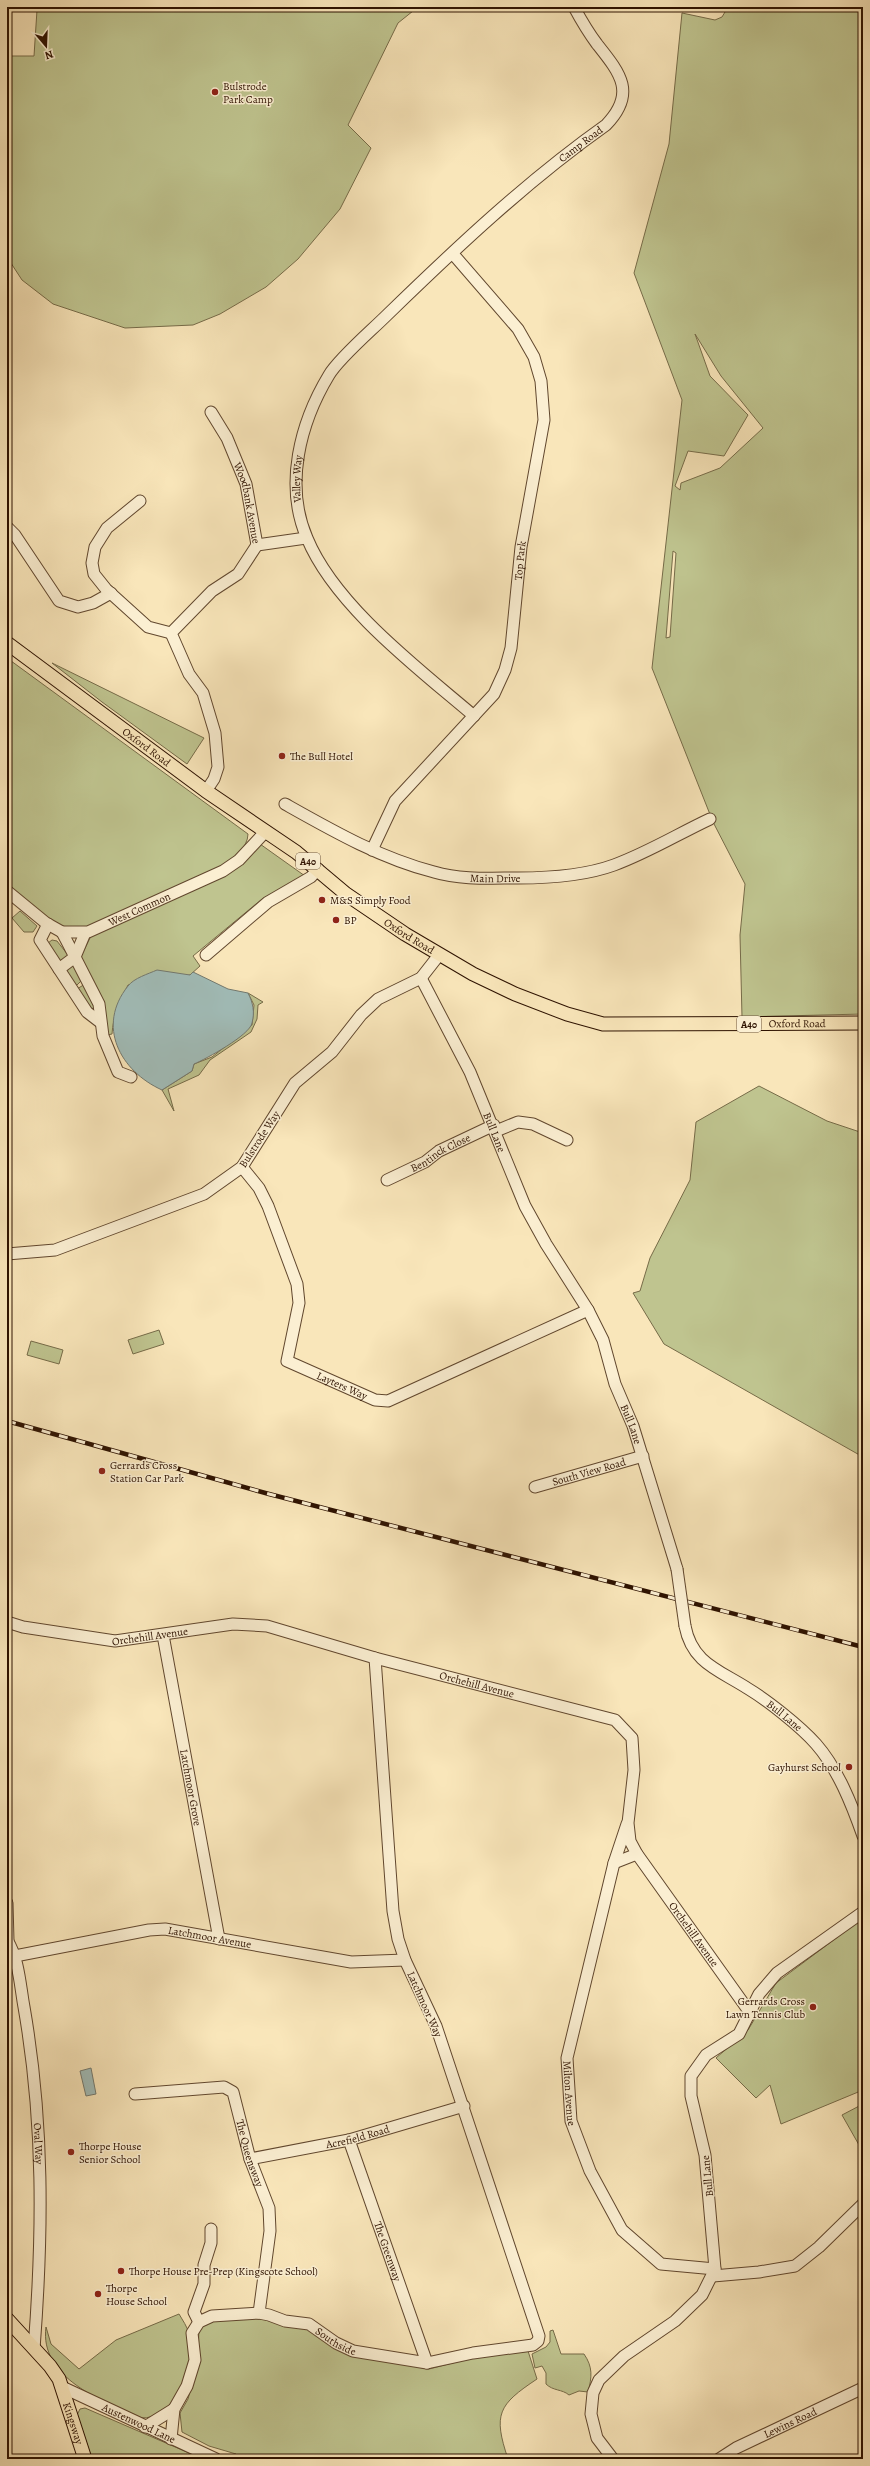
<svg xmlns="http://www.w3.org/2000/svg" width="870" height="2466" viewBox="0 0 870 2466" font-family="Alegreya,serif">
  <style>
    .green { fill: #bfc48f; stroke: #766b48; fill-rule: evenodd }
    .water { fill: #a1bdb9; stroke: #73796f }
    .lines { fill: none; stroke-linecap: round; stroke-linejoin: round }
    .minor-casing { stroke: #61472e; stroke-width: 13 }
    .major-casing { stroke: #2e1200; stroke-width: 15 }
    .minor { stroke: #fbefd2; stroke-width: 11 }
    .major { stroke: #f9e6ba; stroke-width: 13 }
    .rail-casing { stroke: #2e1200; stroke-width: 4.5 }
    .rail { stroke: #fbefd2; stroke-width: 3; stroke-dasharray: 9; stroke-linecap: butt }
    .minor-bridge-casing { stroke: #61472e; stroke-width: 13; stroke-linecap: butt }
    .minor-bridge { stroke: #fbefd2; stroke-width: 11 }
    .poi-dot { fill: #8f2418; stroke: #fbefd2; stroke-width: 1.5 }
    .labels { text-anchor: middle; stroke-width: 3; stroke-linejoin: round; paint-order: stroke }
    .shield { fill: #fbefd2; stroke: #6c543f; stroke-width: 1 }
    .shield-label { font-size: 10px; font-weight: bold; fill: #2e1200 }
    .poi-label { font-size: 11px; fill: #2e1200; stroke: #fbefd2; text-anchor: start }
    .street-label { font-size: 11px; fill: #2e1200; stroke: #fbefd2 }
  </style>
  <rect width="100%" height="100%" fill="#f9e6ba"/>
  <filter id="stains"><feTurbulence type="fractalNoise" baseFrequency=".005" numOctaves="4"/><feColorMatrix values="0 0 0 0 .2 0 0 0 0 .09 0 0 0 0 .02 0 0 0 .5 -.17"/></filter>
  <radialGradient id="worn" r=".72"><stop offset=".6" stop-color="#630" stop-opacity="0"/><stop offset="1" stop-color="#630" stop-opacity=".3"/></radialGradient>
  <g class="green">
    <polygon points="7,7 418,7 398,23 348,125 371,148 340,209 298,259 266,287 220,314 193,325 125,328 53,304 22,280 7,257 7,56 34,56 37,10"/>
    <path d="M 728,7 L 863,7 L 863,1014 L 742,1017 L 740,935 L 745,884 L 713,822 L 652,668 L 682,400 L 634,273 L 669,144 L 682,13 L 715,20 L 722,17 ZM 695,334 L 721,376 L 763,428 L 720,468 L 681,483 L 680,490 L 675,486 L 688,451 L 724,456 L 748,415 L 710,376 ZM 673,551 L 676,553 L 670,637 L 666,638 Z"/>
    <path d="M 7,658 L 248,834 C 248,861 188,884 166,895 L 157,895 L 141,902 L 133,910 L 90,927 L 70,929 L 49,921 L 7,889 Z"/>
    <polygon points="52,663 204,738 187,764 102,702"/>
    <path d="M 260,844 L 305,876 L 262,899 L 193,956 L 200,966 L 190,975 L 128,985 C 120,1001 113,1016 112,1034 L 107,1035 L 80,958 L 91,936 L 221,875 Z"/>
    <polygon points="20,911 37,926 33,932 24,932 12,918"/>
    <polygon points="52,940 57,941 68,955 62,964 48,943"/>
    <polygon points="72,963 82,980 77,985 74,984 64,969"/>
    <polygon points="85,984 94,1007 91,1011 77,989"/>
    <polygon points="248,993 263,1002 258,1005 257,1019 251,1032 210,1060 199,1075 168,1089 174,1111 162,1090 192,1071 194,1064 212,1057 252,1025 254,1005"/>
    <polygon points="759,1086 827,1121 863,1133 863,1457 664,1344 633,1293 640,1291 650,1258 690,1180 696,1122"/>
    <polygon points="159,1330 164,1344 133,1354 128,1340"/>
    <polygon points="31,1341 63,1350 59,1364 27,1355"/>
    <polygon points="863,1918 863,2090 781,2124 770,2085 756,2098 716,2058 748,2030 776,1983"/>
    <polygon points="863,2104 863,2152 842,2115"/>
    <path d="M 179,2314 C 183,2321 187,2326 189,2334 C 196,2365 180,2420 139,2418 C 103,2401 39,2378 46,2327 L 51,2344 L 79,2369 L 116,2340 Z"/>
    <path d="M 264,2318 L 299,2328 L 313,2327 L 350,2355 L 429,2369 L 472,2358 L 528,2351 L 537,2379 C 498,2405 493,2414 508,2459 L 234,2459 L 229,2457 L 236,2454 L 209,2446 L 182,2432 L 180,2413 L 188,2399 L 198,2361 L 199,2327 L 211,2319 Z"/>
    <path d="M 553,2330 L 561,2354 L 584,2354 C 593,2367 592,2377 588,2392 L 579,2391 L 569,2395 C 562,2389 553,2391 546,2384 L 546,2373 L 542,2366 L 535,2368 L 532,2354 L 546,2347 L 550,2342 L 550,2331 Z"/>
    <polygon points="85,2408 196,2456 196,2458 92,2459 77,2415 80,2409"/>
  </g>
  <g class="water">
    <path d="M 157,970 L 190,975 L 193,972 L 228,989 L 248,993 C 253,1003 255,1012 252,1023 C 250,1035 206,1059 194,1064 L 192,1071 L 162,1090 C 120,1071 96,1026 128,986 C 134,978 148,974 157,970 Z"/>
    <polygon points="91,2068 96,2094 86,2096 80,2071"/>
  </g>
  <g class="lines">
    <g class="minor-casing">
      <g id="minor">
        <path id="s1" d="M 211,412 L 227,438 L 246,484 L 257,545"/>
        <polyline points="140,501 107,528 95,547 92,563 94,574 106,589 148,627 171,633"/>
        <polyline points="7,527 15,535 59,601 78,607 93,603 111,593"/>
        <polyline points="257,545 306,538"/>
        <path id="s2" d="M 474,716 C 419,669 335,606 307,538 C 284,485 300,423 329,375 C 339,358 372,330 387,315 C 456,248 527,181 606,125 C 637,93 620,73 597,44 C 588,32 581,20 574,7"/>
        <polyline points="206,791 214,779 218,767 215,733 203,693 189,674 171,633 212,591 238,574 257,545"/>
        <path id="s3" d="M 285,804 C 333,831 380,858 434,872 C 461,880 491,878 518,878 C 550,878 584,876 614,865 C 647,853 678,834 710,819"/>
        <path id="s4" d="M 372,850 L 395,801 L 494,694 L 505,670 L 511,648 L 521,547 L 544,420 L 541,381 L 534,357 L 518,329 L 453,254"/>
        <path id="s5" d="M 7,891 L 46,923 L 62,932 L 88,932 L 223,871 L 239,860 L 266,831"/>
        <polyline points="48,924 40,940 87,1012 100,1022"/>
        <polyline points="85,933 75,957 99,1004 103,1036 118,1072 131,1077"/>
        <polyline points="206,955 268,902 311,877 318,869"/>
        <polyline points="59,969 75,957 62,932"/>
        <path id="s6" d="M 421,978 L 470,1072 L 525,1206 L 546,1244 L 588,1310 L 603,1340 L 615,1384 L 633,1426 L 677,1569"/>
        <polyline points="496,1131 518,1122 533,1124 567,1140"/>
        <path id="s7" d="M 242,1167 L 259,1188 L 268,1206 L 297,1284 L 299,1303 L 287,1361 L 375,1400 L 388,1401 L 588,1310"/>
        <path id="s8" d="M 387,1180 L 425,1162 L 439,1151 L 494,1125"/>
        <polyline points="7,1254 55,1250 204,1194 242,1167 295,1083 332,1052 361,1015 378,999 421,978 439,955"/>
        <path id="s9" d="M 535,1487 L 643,1456"/>
        <path id="s10" d="M 7,1622 L 23,1627 L 115,1641 L 233,1624 L 267,1626 L 375,1658 L 615,1720 L 632,1738 L 634,1770 L 628,1823 L 630,1841 L 637,1854 L 751,2014"/>
        <path id="s11" d="M 685,1626 C 692,1663 719,1670 747,1688 C 767,1700 800,1726 816,1744 C 838,1769 852,1805 863,1836"/>
        <path id="s12" d="M 163,1635 L 219,1939"/>
        <path id="s13" d="M 627,1824 L 614,1863 L 567,2058 L 571,2121 L 590,2171 L 622,2230 L 661,2264 L 715,2269"/>
        <polyline points="614,1863 637,1854"/>
        <polyline points="7,1903 8,1941"/>
        <path id="s14" d="M 7,1940 C 19,1959 20,1985 24,2007 C 44,2122 43,2232 34,2349"/>
        <path id="s15" d="M 15,1956 L 149,1930 L 165,1929 L 351,1962 L 405,1960"/>
        <path id="s16" d="M 135,2094 L 224,2087 L 233,2092 L 250,2159 L 269,2208 L 270,2231 L 259,2313"/>
        <path id="s17" d="M 349,2140 L 427,2363"/>
        <path id="s18" d="M 250,2159 L 349,2140 L 464,2106"/>
        <polyline points="713,2276 759,2272 795,2266 819,2247 863,2204"/>
        <polyline points="199,2322 194,2312 204,2284 204,2265 211,2243 211,2229"/>
        <path id="s19" d="M 62,2387 L 216,2459"/>
        <polyline points="145,2427 174,2409"/>
        <path id="s20" d="M 171,2439 L 174,2409 L 187,2386 L 195,2360 L 192,2333 L 199,2322 L 212,2316 L 259,2313 L 269,2315 L 285,2321 L 309,2324 L 336,2343 L 353,2351 L 427,2363 L 473,2353 L 533,2345 L 538,2341 L 539,2336 L 436,2026 L 405,1960 L 398,1939 L 393,1911 L 375,1658"/>
        <polyline points="613,2459 597,2438 591,2414 593,2393 599,2380 624,2356 675,2321 702,2295 715,2269 705,2155 691,2096 691,2076 706,2055 739,2034 759,1994 777,1973 863,1912"/>
        <path id="s21" d="M 719,2459 L 736,2448 L 863,2388"/>
      </g>
    </g>
    <g class="major-casing">
      <g id="major">
        <path id="s22" d="M 7,643 L 206,791 L 296,852 L 346,894 L 405,934 L 473,974 L 515,994 L 567,1014 L 603,1024 L 863,1023"/>
        <path id="s23" d="M 7,2319 L 50,2366 L 59,2379 L 85,2459"/>
      </g>
    </g>
    <use href="#minor" class="minor"/>
    <use href="#major" class="major"/>
    <g class="rail-casing">
      <polyline id="rail" points="7,1421 269,1494 863,1647"/>
    </g>
    <use href="#rail" class="rail"/>
    <g class="minor-bridge-casing">
      <polyline id="minor-bridge" points="677,1569 685,1626"/>
    </g>
    <use href="#minor-bridge" class="minor-bridge"/>
  </g>
  <g class="poi-dot">
    <circle cx="215" cy="92" r="4"/>
    <circle cx="282" cy="756" r="4"/>
    <circle cx="322" cy="900" r="4"/>
    <circle cx="336" cy="920" r="4"/>
    <circle cx="102" cy="1471" r="4"/>
    <circle cx="849" cy="1767" r="4"/>
    <circle cx="813" cy="2007" r="4"/>
    <circle cx="71" cy="2152" r="4"/>
    <circle cx="121" cy="2271" r="4"/>
    <circle cx="98" cy="2294" r="4"/>
  </g>
  <g class="labels">
    <g class="shield">
      <rect x="296" y="853" width="24" height="16" rx="3"/>
      <rect x="737" y="1016" width="24" height="16" rx="3"/>
    </g>
    <g class="shield-label">
      <text x="308" y="865">A40</text>
      <text x="749" y="1028">A40</text>
    </g>
    <g class="poi-label">
      <text x="223" y="90">Bulstrode<tspan x="223" dy="13">Park Camp</tspan></text>
      <text x="290" y="760">The Bull Hotel</text>
      <text x="330" y="904">M&amp;S Simply Food</text>
      <text x="344" y="924">BP</text>
      <text x="110" y="1469">Gerrards Cross<tspan x="110" dy="13">Station Car Park</tspan></text>
      <text x="841" y="1771" text-anchor="end">Gayhurst School</text>
      <text x="805" y="2005" text-anchor="end">Gerrards Cross<tspan x="805" dy="13">Lawn Tennis Club</tspan></text>
      <text x="79" y="2150">Thorpe House<tspan x="79" dy="13">Senior School</tspan></text>
      <text x="129" y="2275">Thorpe House Pre-Prep (Kingscote School)</text>
      <text x="106" y="2292">Thorpe<tspan x="106" dy="13">House School</tspan></text>
    </g>
    <g class="street-label">
      <text dy="4" stroke="none"><textPath href="#s2" startOffset="759">Camp Road</textPath></text>
      <text dy="4" stroke="none"><textPath href="#s2" startOffset="307">Valley Way</textPath></text>
      <text dy="4" stroke="none"><textPath href="#s1" startOffset="99">Woodbank Avenue</textPath></text>
      <text dy="4" stroke="none"><textPath href="#s4" startOffset="337">Top Park</textPath></text>
      <text dy="4" stroke="none"><textPath href="#s22" startOffset="174">Oxford Road</textPath></text>
      <text dy="4" stroke="none"><textPath href="#s3" startOffset="226">Main Drive</textPath></text>
      <text dy="4" stroke="none"><textPath href="#s5" startOffset="151">West Common</textPath></text>
      <text dy="4" stroke="none"><textPath href="#s22" startOffset="498">Oxford Road</textPath></text>
      <text dy="4" stroke="none"><textPath href="#s22" startOffset="906">Oxford Road</textPath></text>
      <text dy="4" stroke="none"><textPath href="#s6" startOffset="171">Bull Lane</textPath></text>
      <text transform="translate(259 1139) rotate(-57)" y="4">Bulstrode Way</text>
      <text dy="4" stroke="none"><textPath href="#s8" startOffset="60">Bentinck Close</textPath></text>
      <text dy="4" stroke="none"><textPath href="#s7" startOffset="269">Layters Way</textPath></text>
      <text dy="4" stroke="none"><textPath href="#s6" startOffset="495">Bull Lane</textPath></text>
      <text dy="4" stroke="none"><textPath href="#s9" startOffset="56">South View Road</textPath></text>
      <text dy="4" stroke="none"><textPath href="#s10" startOffset="145">Orchehill Avenue</textPath></text>
      <text dy="4" stroke="none"><textPath href="#s10" startOffset="481">Orchehill Avenue</textPath></text>
      <text dy="4" stroke="none"><textPath href="#s11" startOffset="138">Bull Lane</textPath></text>
      <text dy="4" stroke="none"><textPath href="#s12" startOffset="155">Latchmoor Grove</textPath></text>
      <text dy="4" stroke="none"><textPath href="#s10" startOffset="865">Orchehill Avenue</textPath></text>
      <text dy="4" stroke="none"><textPath href="#s15" startOffset="198">Latchmoor Avenue</textPath></text>
      <text transform="translate(425 2004) rotate(66)" y="4">Latchmoor Way</text>
      <text dy="4" stroke="none"><textPath href="#s13" startOffset="277">Milton Avenue</textPath></text>
      <text dy="4" stroke="none"><textPath href="#s18" startOffset="110">Acrefield Road</textPath></text>
      <text dy="4" stroke="none"><textPath href="#s14" startOffset="207">Oval Way</textPath></text>
      <text dy="4" stroke="none"><textPath href="#s16" startOffset="163">The Queensway</textPath></text>
      <text transform="translate(707 2176) rotate(-96)" y="4">Bull Lane</text>
      <text dy="4" stroke="none"><textPath href="#s17" startOffset="118">The Greenway</textPath></text>
      <text dy="4" stroke="none"><textPath href="#s20" startOffset="269">Southside</textPath></text>
      <text dy="4" stroke="none"><textPath href="#s23" startOffset="126">Kingsway</textPath></text>
      <text dy="4" stroke="none"><textPath href="#s21" startOffset="80">Lewins Road</textPath></text>
      <text dy="4" stroke="none"><textPath href="#s19" startOffset="85">Austenwood Lane</textPath></text>
    </g>
  </g>
  <rect width="870" height="2466" fill="none" stroke="#f9e6ba" stroke-width="24"/>
  <rect x="8" y="8" width="854" height="2450" fill="none" stroke="#2e1200" stroke-width="2"/>
  <rect x="12" y="12" width="846" height="2442" fill="none" stroke="#2e1200"/>
  <g transform="translate(46 46) rotate(161)" stroke="#fbefd2" stroke-width="3" paint-order="stroke">
  <path d="M0-3L7 15L0 10L-7 15Z" fill="#2e1200"/>
  <text y="-6" font-size="11" font-weight="bold" text-anchor="middle" fill="#2e1200">N</text>
  </g>
  <rect width="100%" height="100%" filter="url(#stains)"/>
  <rect width="100%" height="100%" fill="url(#worn)"/>
</svg>
